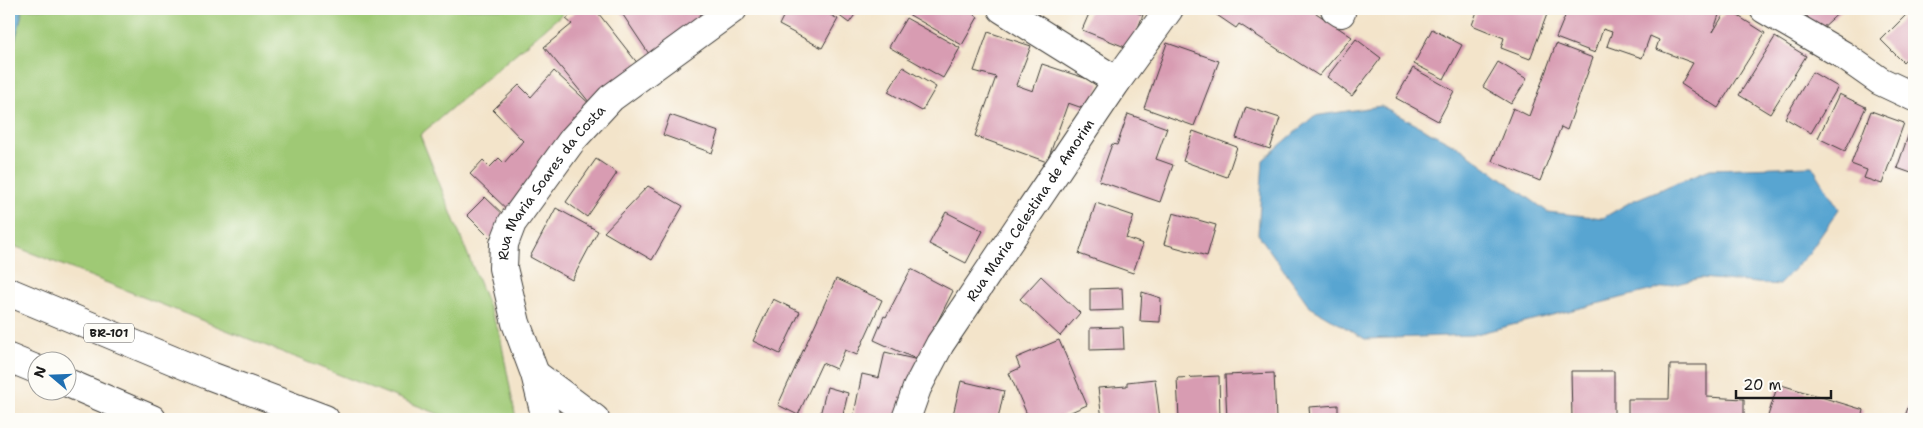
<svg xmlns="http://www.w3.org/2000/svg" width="1923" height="428" viewBox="0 0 1923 428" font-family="'Shantell Sans',sans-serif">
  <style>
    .green { fill: #9fc975; stroke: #5e7248 }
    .water { fill: #59a5d1; stroke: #3a6076 }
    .building { fill: #d89cb2 }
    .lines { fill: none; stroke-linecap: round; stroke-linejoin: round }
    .minor-casing { stroke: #3c3a36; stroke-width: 30 }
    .highway-casing { stroke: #3c3a36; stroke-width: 30 }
    .minor { stroke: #fff; stroke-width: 28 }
    .highway { stroke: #fff; stroke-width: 28 }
    .labels { text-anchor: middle; stroke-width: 4; stroke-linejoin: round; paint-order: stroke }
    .shield { fill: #fdfcf7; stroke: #605f5e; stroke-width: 1 }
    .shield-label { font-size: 12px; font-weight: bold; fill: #1c1c1c }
    .street-label { font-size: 14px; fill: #1c1c1c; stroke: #fdfcf7 }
  </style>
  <rect width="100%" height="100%" fill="#fdfcf7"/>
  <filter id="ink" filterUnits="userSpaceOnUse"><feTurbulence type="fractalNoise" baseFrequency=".02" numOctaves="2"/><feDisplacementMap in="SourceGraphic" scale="10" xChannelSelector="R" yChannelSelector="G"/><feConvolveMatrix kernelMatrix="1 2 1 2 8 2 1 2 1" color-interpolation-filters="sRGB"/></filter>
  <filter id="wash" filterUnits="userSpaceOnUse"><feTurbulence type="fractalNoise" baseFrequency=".0096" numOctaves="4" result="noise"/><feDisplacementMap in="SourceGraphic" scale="20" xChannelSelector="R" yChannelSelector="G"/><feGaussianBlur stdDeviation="1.12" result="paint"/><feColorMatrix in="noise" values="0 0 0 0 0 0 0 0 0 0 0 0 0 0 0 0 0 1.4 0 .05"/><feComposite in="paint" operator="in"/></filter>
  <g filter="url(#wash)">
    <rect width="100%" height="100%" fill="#f3e4ca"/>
    <polygon class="green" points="23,9 568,9 420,135 500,335 516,419 451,419 9,244 9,65"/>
    <g class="water">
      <polygon points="9,9 23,9 9,65"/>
      <polygon points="1381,106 1460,148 1548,212 1603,218 1632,201 1710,169 1812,166 1839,209 1809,253 1779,285 1701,278 1472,335 1365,339 1310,307 1258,234 1263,160 1314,116"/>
    </g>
    <g id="blocks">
      <g class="building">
        <polygon points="579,9 595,9 642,69 594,108 544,47 572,24 566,19"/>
        <polygon points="619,9 726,9 651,57"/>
        <polygon points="787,9 819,9 838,19 822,48 779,25"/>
        <polygon points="830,9 859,9 849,23"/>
        <polygon points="911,9 965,9 978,17 962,45 908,14"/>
        <polygon points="1091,9 1128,9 1143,15 1130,49 1082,30"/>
        <polygon points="1208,9 1310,9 1352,37 1319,76 1239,24 1236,28"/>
        <polygon points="1478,9 1549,9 1530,59 1501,48 1504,38 1472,25"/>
        <polygon points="1568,9 1721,9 1713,32 1727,9 1765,33 1718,108 1681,84 1693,63 1656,49 1659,40 1650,36 1642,58 1607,46 1612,32 1603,29 1595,53 1556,38"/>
        <polygon points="1800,9 1843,9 1820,30"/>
        <polygon points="1912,9 1914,9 1914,50 1903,62 1881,40"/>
        <polygon points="906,18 960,48 943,78 889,47"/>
        <polygon points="1432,29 1462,45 1444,79 1414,64"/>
        <polygon points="988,32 1031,46 1016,85 1033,91 1042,64 1100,83 1091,111 1068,103 1047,162 975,136 996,77 974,71"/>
        <polygon points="1775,37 1806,56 1770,114 1739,95"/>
        <polygon points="1356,39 1381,58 1352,96 1327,77"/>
        <polygon points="1167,43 1219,61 1194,126 1144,108"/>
        <polygon points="1556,44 1593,58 1567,130 1561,127 1540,181 1492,161 1513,108 1529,116"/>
        <polygon points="1498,62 1527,79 1511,104 1483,87"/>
        <polygon points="903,67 936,87 922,111 888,92"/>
        <polygon points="1413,68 1454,91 1438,121 1396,98"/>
        <polygon points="554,71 594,108 513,215 470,174 483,160 490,167 499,158 504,163 523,141 493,110 519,85 531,97"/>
        <polygon points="1812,72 1838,87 1811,133 1785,118"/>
        <polygon points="1839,94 1866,107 1845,151 1818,138"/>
        <polygon points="1246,107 1280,118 1270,149 1236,138"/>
        <polygon points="1871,111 1904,123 1882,184 1864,178 1867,170 1851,164"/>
        <polygon points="1128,114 1167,128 1156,159 1173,165 1160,202 1099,181 1112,144 1117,145"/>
        <polygon points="670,115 719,132 712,153 663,135"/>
        <polygon points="1910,130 1914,131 1914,174 1897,168"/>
        <polygon points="1193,131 1237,147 1227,177 1183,161"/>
        <polygon points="596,159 617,173 587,217 566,202"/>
        <polygon points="648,186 683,206 652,260 604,232"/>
        <polygon points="485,197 508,219 490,238 467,215"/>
        <polygon points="1096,203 1134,216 1126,238 1143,244 1133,273 1079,254"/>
        <polygon points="556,208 598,231 572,280 530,257"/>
        <polygon points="946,212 983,231 966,263 929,244"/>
        <polygon points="1173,213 1216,225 1207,256 1164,244"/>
        <polygon points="911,269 953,291 918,360 905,419 853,419 862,374 879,378 885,352 918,360 874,340 884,316 886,317"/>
        <polygon points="1041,276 1080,313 1060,336 1020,299"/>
        <polygon points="836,279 882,300 857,355 845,350 836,369 822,363 798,415 778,405"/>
        <polygon points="1122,288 1123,310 1090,311 1090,289"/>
        <polygon points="1142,292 1161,298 1160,322 1140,321"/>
        <polygon points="773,299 800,312 780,354 753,341"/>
        <polygon points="1123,327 1124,349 1090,350 1090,328"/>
        <polygon points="1059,340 1087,405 1055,419 1029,419 1009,373 1020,368 1016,358"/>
        <polygon points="1670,365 1707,365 1707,397 1744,399 1744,419 1628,419 1628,399 1669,399"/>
        <polygon points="1571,371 1614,371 1614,419 1572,419"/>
        <polygon points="1274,373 1276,419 1227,419 1225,375"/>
        <polygon points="1219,376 1220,419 1179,419 1177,378"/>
        <polygon points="1155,379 1160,419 1102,419 1098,388 1127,386 1127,382"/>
        <polygon points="961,381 1004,391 998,419 952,419"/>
        <polygon points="1778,384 1864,410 1862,419 1767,419"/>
        <polygon points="827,387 848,393 842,419 819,419"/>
        <polygon points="1911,399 1914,400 1914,419 1904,419"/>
        <polygon points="1338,405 1338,419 1310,419 1309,407"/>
      </g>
    </g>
  </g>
  <g filter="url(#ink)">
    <use href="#blocks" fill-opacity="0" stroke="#3c3a36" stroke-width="1"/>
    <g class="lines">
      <g class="minor-casing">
        <g id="minor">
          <polyline points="1002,9 1117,81"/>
          <polyline points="1335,9 1341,13"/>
          <polyline points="1764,9 1843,55 1880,81 1914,97"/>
          <polyline points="535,374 595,419"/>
          <path id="s1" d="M 546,419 L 535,374 L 516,323 L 503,268 L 504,244 L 512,223 L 573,139 L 611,98 L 733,9"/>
          <path id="s2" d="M 906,419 L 917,388 L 940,344 L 1117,81 L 1169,9"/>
        </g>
      </g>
      <g class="highway-casing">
        <g id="highway">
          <polyline points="9,292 208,375 325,419"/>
          <polyline points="9,358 38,370"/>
          <polyline points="68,383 152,419"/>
        </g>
      </g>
      <use href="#minor" class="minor"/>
      <use href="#highway" class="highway"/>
    </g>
  </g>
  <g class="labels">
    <rect class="shield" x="84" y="323.5" width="50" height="19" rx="4"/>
    <g class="shield-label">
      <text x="109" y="337">BR-101</text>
    </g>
    <g class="street-label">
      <text dy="5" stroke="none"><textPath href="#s1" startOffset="258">Rua Maria Soares da Costa</textPath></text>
      <text dy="5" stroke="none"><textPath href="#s2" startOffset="244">Rua Maria Celestina de Amorim</textPath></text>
    </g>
  </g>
  <rect width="1923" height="428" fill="none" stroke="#fdfcf7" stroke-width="30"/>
  <g transform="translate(52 376) rotate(289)"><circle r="24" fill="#fdfcf7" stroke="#a3a29f"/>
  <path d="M0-4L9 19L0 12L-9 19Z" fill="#1f6fb2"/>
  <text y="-8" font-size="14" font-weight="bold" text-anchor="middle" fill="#1c1c1c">N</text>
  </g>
  <path d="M1736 390v8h95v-8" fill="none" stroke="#1c1c1c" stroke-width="2.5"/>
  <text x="1743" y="390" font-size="15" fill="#1c1c1c" stroke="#fdfcf7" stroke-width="4" paint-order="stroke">20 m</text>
</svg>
